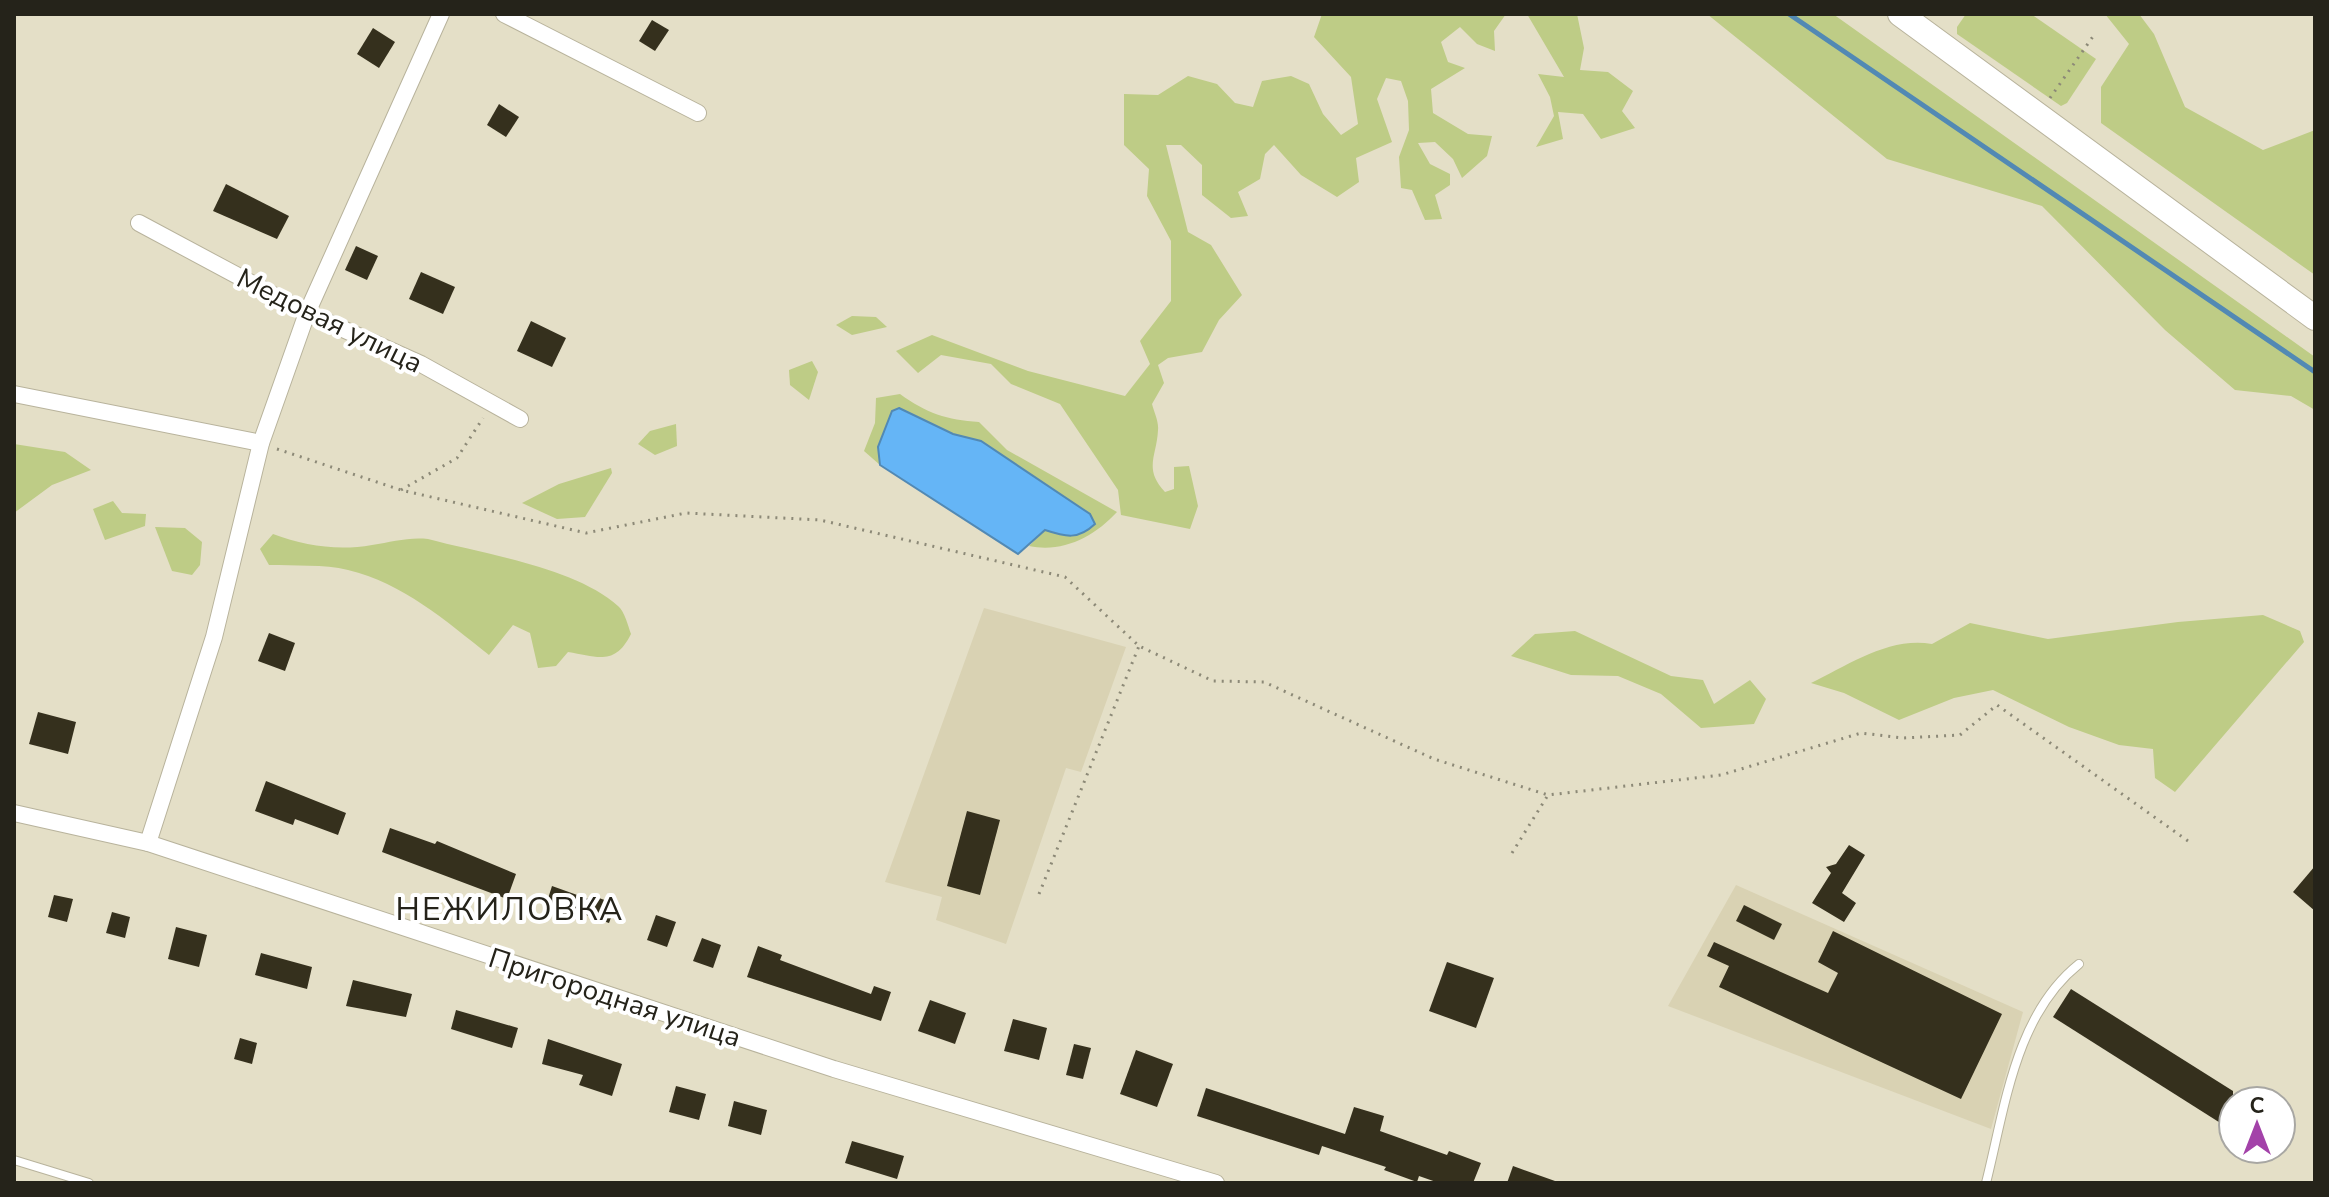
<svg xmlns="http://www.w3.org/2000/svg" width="2329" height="1197" viewBox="0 0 2329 1197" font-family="'Nunito Sans',sans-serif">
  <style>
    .built { fill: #d9d2b3 }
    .green { fill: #becc86 }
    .water { fill: #65b5f6; stroke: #5289b4; stroke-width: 2 }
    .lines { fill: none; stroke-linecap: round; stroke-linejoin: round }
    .stream { stroke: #5289b4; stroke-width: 5 }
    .building { fill: #35301d }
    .service-casing { stroke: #b8b39c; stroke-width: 10 }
    .minor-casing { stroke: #b8b39c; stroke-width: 18 }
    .secondary-casing { stroke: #b8b39c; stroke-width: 26 }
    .path { stroke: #8c8977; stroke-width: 3; stroke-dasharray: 2 6; stroke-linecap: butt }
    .service { stroke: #fff; stroke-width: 8 }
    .minor { stroke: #fff; stroke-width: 16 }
    .secondary { stroke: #fff; stroke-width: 24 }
    .labels { text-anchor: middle; stroke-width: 8; stroke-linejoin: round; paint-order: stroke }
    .street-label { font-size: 28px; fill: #25231a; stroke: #fff }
    .quarter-label { font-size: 32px; letter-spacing: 2px; fill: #25231a; stroke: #fff }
  </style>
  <rect width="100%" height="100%" fill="#e4dfc7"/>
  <g class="built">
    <polygon points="984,608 1126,647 1081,772 1066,768 1006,944 936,920 942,897 885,882"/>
    <polygon points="1736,885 2023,1012 1991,1129 1668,1006"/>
  </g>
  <g class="green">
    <path d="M 1322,14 L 1506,14 L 1494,31 L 1495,51 L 1477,44 L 1460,27 L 1441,42 L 1448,62 L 1465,68 L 1431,89 L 1433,113 L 1468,134 L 1492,136 L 1487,156 L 1462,178 L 1453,159 L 1435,142 L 1418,143 L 1430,164 L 1450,174 L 1450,185 L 1435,195 L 1442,219 L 1425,220 L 1412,190 L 1401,188 L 1399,157 L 1409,130 L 1408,101 L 1401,81 L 1386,78 L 1377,99 L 1392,142 L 1356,158 L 1359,182 L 1337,197 L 1301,175 L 1274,145 L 1265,154 L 1260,179 L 1238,192 L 1248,216 L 1231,218 L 1202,195 L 1202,165 L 1181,145 L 1166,145 L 1188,232 L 1211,245 L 1242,295 L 1219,320 L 1202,352 L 1168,358 L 1158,365 L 1164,383 L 1152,404 C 1154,412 1159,422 1158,430 C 1157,456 1143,469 1165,492 L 1174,489 L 1174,467 L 1189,466 L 1198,506 L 1190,529 L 1121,515 L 1118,490 L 1060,404 L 1011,384 L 991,364 L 941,355 L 918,373 L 896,351 L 932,335 L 1028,371 L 1125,396 L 1150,364 L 1140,341 L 1171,301 L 1171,241 L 1147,196 L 1149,169 L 1124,145 L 1124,94 L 1158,95 L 1188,76 L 1217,84 L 1235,103 L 1253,107 L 1262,81 L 1291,76 L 1309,84 L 1323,114 L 1341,135 L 1358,124 L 1351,77 L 1314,37 Z"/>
    <polygon points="1527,14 1577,14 1584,48 1580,70 1608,72 1633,91 1622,111 1635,128 1601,139 1583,114 1558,112 1563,139 1536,147 1554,116 1550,97 1538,74 1564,77"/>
    <polygon points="1707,14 1833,14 2315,357 2315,410 2291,396 2235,390 2165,330 2042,206 1887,159"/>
    <polygon points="1966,14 2031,14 2096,59 2067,103 2061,106 1957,34 1957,27"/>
    <polygon points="2105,14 2139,14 2154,34 2185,107 2263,150 2315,130 2315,275 2101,123 2101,87 2129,44"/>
    <polygon points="852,316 876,317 887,327 852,335 836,325"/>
    <polygon points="812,361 818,372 809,400 790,385 789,370"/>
    <path d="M 900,394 C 926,413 947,420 979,422 L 1007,450 L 1117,512 C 1094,537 1063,553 1029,546 L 1045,530 L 1094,524 L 1090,514 L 981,441 L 953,434 L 900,408 L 878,447 L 880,465 L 864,451 L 875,423 L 876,398 Z"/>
    <polygon points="676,424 677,446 655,455 638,444 650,431"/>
    <polygon points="14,444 65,452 91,470 52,485 14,513"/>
    <polygon points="611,468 612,473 585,517 557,519 522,503 559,484"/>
    <polygon points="113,501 122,513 146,514 145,526 105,540 93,509"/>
    <polygon points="155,527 185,528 202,542 200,565 192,575 172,571"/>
    <path d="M 273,534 C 305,546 338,551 372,545 C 392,542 408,537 428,539 C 484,554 575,567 618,606 C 625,612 628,626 631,634 C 615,666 598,657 568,652 L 556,666 L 538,668 L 530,633 L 513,625 L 489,655 C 446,621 403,583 348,570 C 324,564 294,566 269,565 L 260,549 Z"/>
    <path d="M 2263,615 L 2300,631 L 2304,642 L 2175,792 L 2155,778 L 2153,749 L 2119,745 L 2069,727 L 1993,690 L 1954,698 L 1899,720 L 1844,693 L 1811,683 C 1848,665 1890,636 1932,644 L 1970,623 L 2048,639 L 2178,622 Z"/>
    <polygon points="1575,631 1671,676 1703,680 1714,704 1750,680 1766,699 1754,724 1701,728 1661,694 1618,676 1571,675 1511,656 1535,634"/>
  </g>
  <path class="water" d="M 899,408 L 953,434 L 981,441 L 1090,514 L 1095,524 C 1078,540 1066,537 1045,530 L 1018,554 L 880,465 L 878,447 L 892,411 Z"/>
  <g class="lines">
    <polyline class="stream" points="1789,14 2315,372"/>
  </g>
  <g class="building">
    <polygon points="652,20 669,30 655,51 639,41"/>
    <polygon points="373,28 395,42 379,68 357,54"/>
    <polygon points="499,104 519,117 506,137 487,125"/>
    <polygon points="226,184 289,216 277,239 213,211"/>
    <polygon points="356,246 378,256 367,280 345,270"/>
    <polygon points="421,272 455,287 443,314 409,299"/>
    <polygon points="531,321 566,338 552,367 517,351"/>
    <polygon points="269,633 295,643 285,671 258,661"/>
    <polygon points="38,712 76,722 68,754 29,744"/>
    <polygon points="266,781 346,813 338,835 295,819 293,825 255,811"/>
    <polygon points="967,811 1000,820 980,895 947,886"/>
    <polygon points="390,828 435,844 437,841 516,874 507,899 382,852"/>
    <polygon points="1849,845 1865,855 1842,893 1856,903 1844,922 1812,903 1831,873 1826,867 1836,864"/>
    <polygon points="2315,866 2315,911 2293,892"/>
    <polygon points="552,886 594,901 596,897 616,904 609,923 572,910 569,917 545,908"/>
    <polygon points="54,895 73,899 67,922 48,917"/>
    <polygon points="1744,905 1782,924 1774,940 1736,921"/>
    <polygon points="112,912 130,917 125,938 106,933"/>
    <polygon points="656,915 676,922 667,947 647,940"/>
    <polygon points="176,927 207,935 199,967 168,959"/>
    <polygon points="1833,931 2002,1014 1961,1099 1719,987 1729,966 1707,956 1714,942 1828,993 1838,973 1818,962"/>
    <polygon points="702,938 721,945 713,968 693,961"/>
    <polygon points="758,946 782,955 780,960 871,994 874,986 891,992 881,1021 747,977"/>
    <polygon points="261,953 312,967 307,989 255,975"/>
    <polygon points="1447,962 1494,978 1476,1028 1429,1011"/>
    <polygon points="353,980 412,994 406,1017 346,1006"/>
    <polygon points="2071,989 2233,1091 2233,1131 2053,1017"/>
    <polygon points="930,1000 966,1013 955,1044 918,1031"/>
    <polygon points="456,1010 518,1028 512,1048 451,1029"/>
    <polygon points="1013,1019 1047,1028 1039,1060 1004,1051"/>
    <polygon points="240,1038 257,1043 252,1064 234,1059"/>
    <polygon points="548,1039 622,1064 612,1096 579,1085 583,1075 542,1064"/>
    <polygon points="1074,1044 1091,1048 1083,1079 1066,1075"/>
    <polygon points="1136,1050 1173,1064 1157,1107 1120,1094"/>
    <polygon points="676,1086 706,1094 699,1120 669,1112"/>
    <polygon points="1206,1088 1345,1134 1354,1107 1384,1116 1380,1131 1447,1155 1449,1151 1481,1163 1473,1183 1439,1183 1419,1176 1417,1182 1384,1170 1386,1167 1322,1146 1319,1155 1197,1116"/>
    <polygon points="734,1101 767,1110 761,1135 728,1126"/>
    <polygon points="852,1141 904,1156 897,1179 845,1163"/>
    <polygon points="1513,1166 1555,1181 1555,1183 1507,1183"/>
  </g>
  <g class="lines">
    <g class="service-casing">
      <g id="service">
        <polyline points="14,1160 89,1183"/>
        <path d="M 1986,1183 C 2005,1108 2015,1015 2079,964"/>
      </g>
    </g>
    <g class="minor-casing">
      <g id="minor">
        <polyline points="504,14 698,113"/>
        <polyline points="139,223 307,313 421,364 520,419"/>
        <polyline points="14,394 261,443"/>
        <polyline points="14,813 148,843 834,1069 1216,1183"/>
        <polyline points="148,843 214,637 261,443 307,313 441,14"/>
      </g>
    </g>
    <g class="secondary-casing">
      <polyline id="secondary" points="1900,14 2315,318"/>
    </g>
    <g class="path">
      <polyline points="2050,98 2094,35"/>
      <polyline points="277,449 401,490 586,533 686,513 820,520 1065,577 1139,646 1213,681 1264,682 1434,759 1548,795"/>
      <polyline points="401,490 457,458 483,418"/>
      <polyline points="1512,853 1548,795 1721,775 1861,733 1903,738 1960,735 1997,705 2188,841"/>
      <polyline points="1039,894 1139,646"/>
    </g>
    <use href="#service" class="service"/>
    <use href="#minor" class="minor"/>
    <use href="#secondary" class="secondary"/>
  </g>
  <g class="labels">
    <g class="street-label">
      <text transform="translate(330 320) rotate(26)" y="10">Медовая улица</text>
      <text transform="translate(615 997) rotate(18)" y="10">Пригородная улица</text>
    </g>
    <g class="quarter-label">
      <text x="510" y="920">НЕЖИЛОВКА</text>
    </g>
  </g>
  <rect width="2329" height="1197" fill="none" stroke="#25231a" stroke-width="32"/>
  <g transform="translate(2257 1125)"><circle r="38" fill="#ffffff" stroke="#a8a7a3" stroke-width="2"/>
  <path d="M0-6L14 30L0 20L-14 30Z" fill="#a342a9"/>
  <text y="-12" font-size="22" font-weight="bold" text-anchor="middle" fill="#25231a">С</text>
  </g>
</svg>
